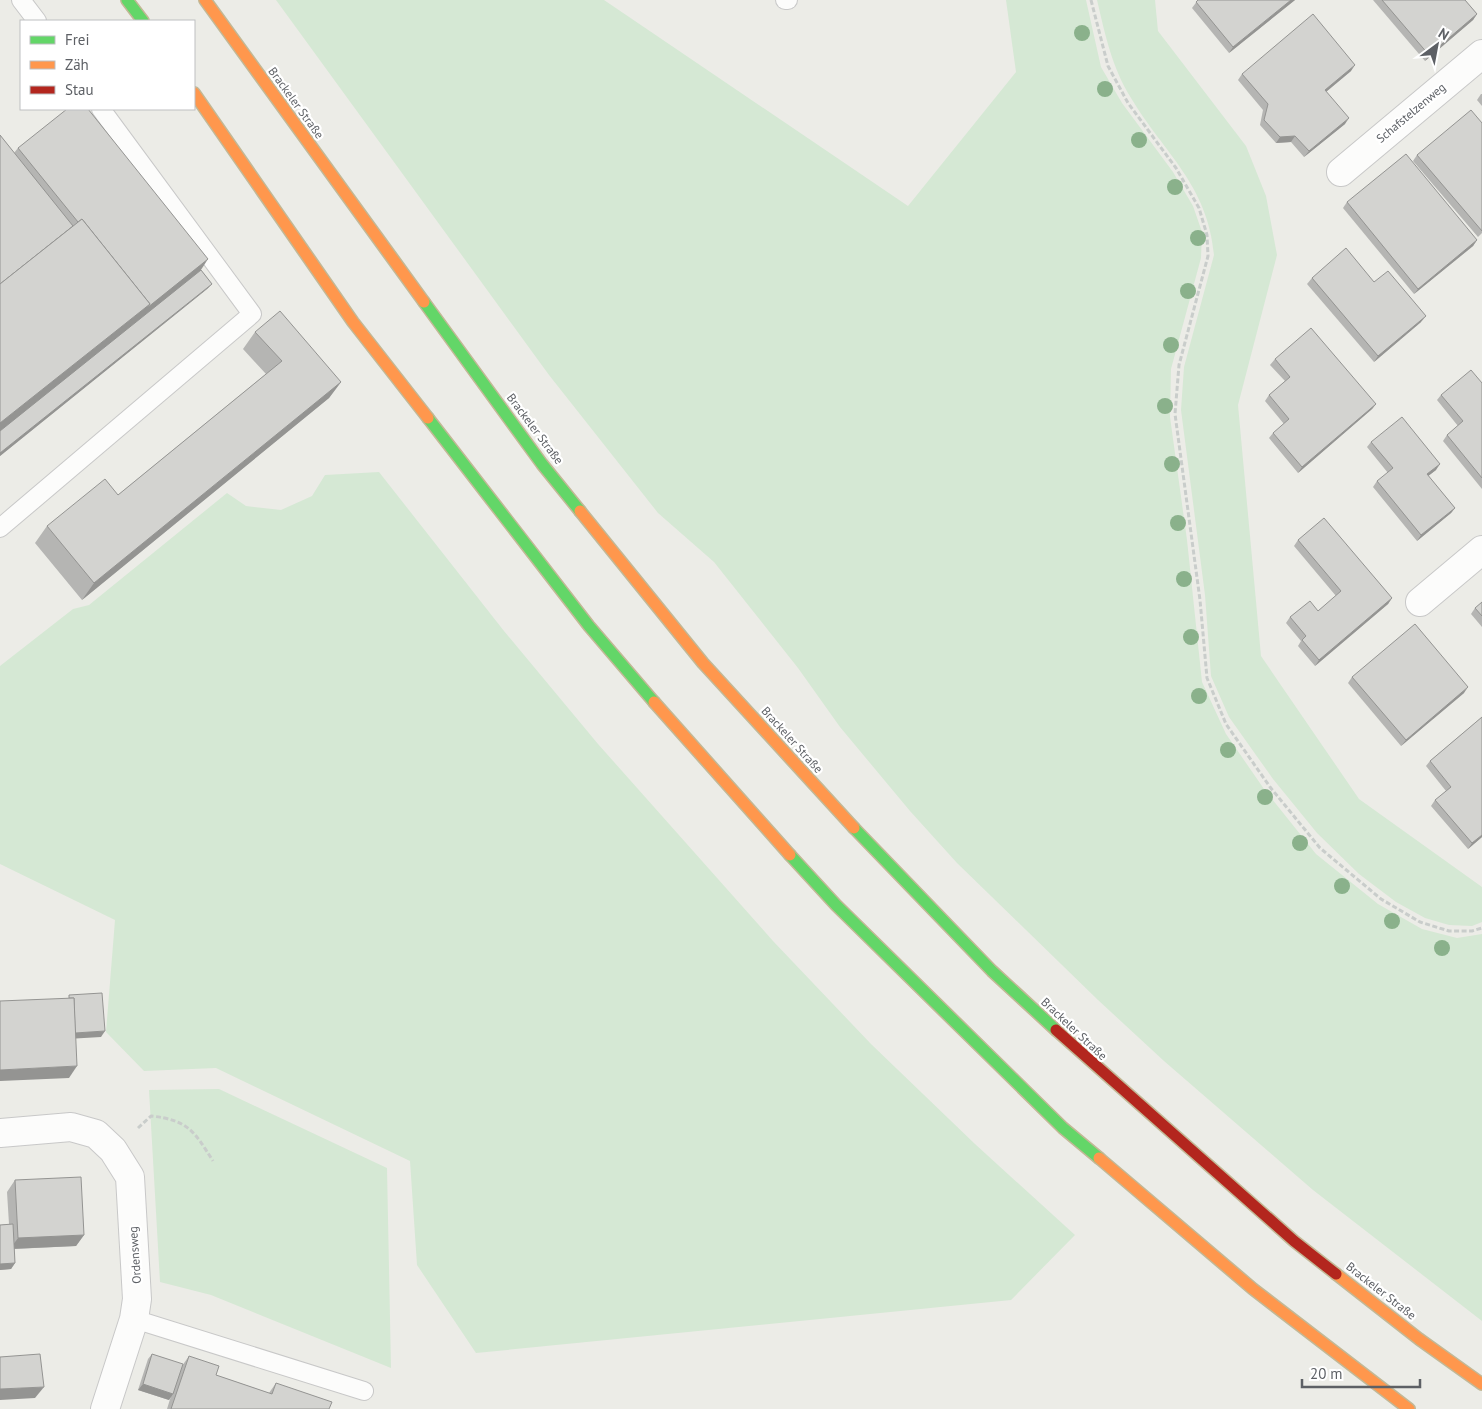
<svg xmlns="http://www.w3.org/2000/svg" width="1482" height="1409" viewBox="0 0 1482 1409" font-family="'PT Sans',sans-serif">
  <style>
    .green { fill: #d5e8d4 }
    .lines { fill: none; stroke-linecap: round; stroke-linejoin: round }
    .lane-casing { stroke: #c8c8c8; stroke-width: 20 }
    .street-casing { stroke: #c8c8c8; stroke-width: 30 }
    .fast-casing { stroke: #c2b896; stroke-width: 14 }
    .slow-casing { stroke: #c2b896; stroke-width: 14 }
    .jam-casing { stroke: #c2b896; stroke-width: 14 }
    .path { stroke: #c9cdcb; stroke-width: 3; stroke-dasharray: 5 2.5; stroke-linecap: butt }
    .lane { stroke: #fcfcfb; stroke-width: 18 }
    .street { stroke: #fcfcfb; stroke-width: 28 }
    .fast { stroke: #63d668; stroke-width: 11 }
    .slow { stroke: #ff974d; stroke-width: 11 }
    .jam { stroke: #b3261e; stroke-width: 11 }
    .tree { fill: #8ab18b }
    .wall { fill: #b5b5b3 }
    .shaded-wall { fill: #949492 }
    .building { fill: #d3d3d0; stroke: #949492 }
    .labels { text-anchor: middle; stroke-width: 4.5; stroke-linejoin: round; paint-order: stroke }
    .street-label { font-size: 12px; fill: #5d6065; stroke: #fff }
  </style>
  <rect width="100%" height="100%" fill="#ecece7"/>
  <g class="green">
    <polygon points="276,0 604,0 908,206 1016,72 1006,0 1086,0 1101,67 1122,103 1173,172 1193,206 1202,232 1201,258 1171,369 1170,417 1187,540 1202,682 1226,734 1264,789 1316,854 1378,904 1422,929 1457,938 1482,934 1482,1321 1313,1190 1164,1061 1098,1000 957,863 910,811 840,727 798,668 714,562 658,513 549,375"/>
    <path d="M 1097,0 L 1155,0 L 1158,31 L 1246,146 L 1266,196 L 1277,255 L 1238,405 L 1261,656 L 1359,799 L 1482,887 L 1482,922 L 1472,926 L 1449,925 L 1425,918 L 1396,902 L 1359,874 L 1317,833 L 1273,779 L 1229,717 L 1211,676 L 1205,595 L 1181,410 L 1184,367 L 1214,255 C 1208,185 1164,153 1131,98 C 1112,68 1105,34 1097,0 Z"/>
    <polygon points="379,472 504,631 598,744 773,941 871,1044 975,1144 1075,1235 1011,1300 476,1353 417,1265 410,1161 216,1068 144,1071 106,1032 115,920 0,864 0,666 73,609 89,605 227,493 246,506 281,510 312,496 325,475"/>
    <polygon points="219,1089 387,1168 391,1368 211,1295 160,1282 149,1090"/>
  </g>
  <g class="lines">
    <g class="lane-casing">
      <g id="lane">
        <polyline points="21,0 37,21"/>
        <polyline points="785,0 788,0"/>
        <polyline points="0,528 252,314 101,109"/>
        <polyline points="134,1319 364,1391"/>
      </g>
    </g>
    <g class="street-casing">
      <g id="street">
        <polyline points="1341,172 1482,54"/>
        <polyline points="1420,602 1482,550"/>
        <polyline points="0,1133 71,1127 96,1134 113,1150 130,1177 137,1299 134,1319 105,1409"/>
      </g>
    </g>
    <g class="fast-casing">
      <g id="fast">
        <polyline points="127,0 143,21"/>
        <polyline points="424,302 542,464 580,511"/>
        <polyline points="428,418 589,626 654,702"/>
        <polyline points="854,828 992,971 1056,1030"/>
        <polyline points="790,855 836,905 1063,1128 1099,1158"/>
      </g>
    </g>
    <g class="slow-casing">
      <g id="slow">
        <polyline points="205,0 424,302"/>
        <polyline points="194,93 353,322 428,418"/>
        <polyline points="580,511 703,663 854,828"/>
        <polyline points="654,702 790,855"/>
        <polyline points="1099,1158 1253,1289 1409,1409"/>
        <polyline points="1336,1274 1419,1339 1482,1384"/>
      </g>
    </g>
    <g class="jam-casing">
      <polyline id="jam" points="1056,1030 1294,1241 1336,1274"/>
    </g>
    <g class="path">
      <polyline points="1091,0 1108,66 1128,103 1176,168 1199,208 1207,235 1208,256 1179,365 1175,414 1200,600 1207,678 1226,724 1270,787 1320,848 1381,899 1420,922 1449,931 1472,931 1482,928"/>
      <path d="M 138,1128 L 151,1116 C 188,1120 194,1131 213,1161"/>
    </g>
    <use href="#lane" class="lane"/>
    <use href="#street" class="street"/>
    <use href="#fast" class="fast"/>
    <use href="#slow" class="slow"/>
    <use href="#jam" class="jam"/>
  </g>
  <g class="tree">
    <circle cx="1082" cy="33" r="8"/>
    <circle cx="1105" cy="89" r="8"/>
    <circle cx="1139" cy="140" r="8"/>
    <circle cx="1175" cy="187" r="8"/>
    <circle cx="1198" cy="238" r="8"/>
    <circle cx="1188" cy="291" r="8"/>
    <circle cx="1171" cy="345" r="8"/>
    <circle cx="1165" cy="406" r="8"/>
    <circle cx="1172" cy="464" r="8"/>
    <circle cx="1178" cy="523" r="8"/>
    <circle cx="1184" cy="579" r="8"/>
    <circle cx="1191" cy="637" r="8"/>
    <circle cx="1199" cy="696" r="8"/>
    <circle cx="1228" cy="750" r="8"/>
    <circle cx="1265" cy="797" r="8"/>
    <circle cx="1300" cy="843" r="8"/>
    <circle cx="1342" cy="886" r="8"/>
    <circle cx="1392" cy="921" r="8"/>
    <circle cx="1442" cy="948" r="8"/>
  </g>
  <g class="wall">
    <polygon points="1198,0 1295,0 1229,53 1192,8"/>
    <polygon points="1373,0 1465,0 1477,14 1473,20 1425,61"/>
    <polygon points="1351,71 1326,92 1345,124 1304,157 1291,142 1276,143 1260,125 1263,110 1238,80 1242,74"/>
    <polygon points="1481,94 1482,94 1482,106 1477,100"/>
    <polygon points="1482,123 1482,233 1478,237 1413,161 1417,155"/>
    <polygon points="0,135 14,153 18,148 201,270 212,284 207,289 0,456"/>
    <polygon points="1347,202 1477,240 1473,246 1414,294 1343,208"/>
    <polygon points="1312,278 1374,282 1421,322 1374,362 1307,284"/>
    <polygon points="255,332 341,382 329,398 82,600 35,543 47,526 118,495 266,374 243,349"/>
    <polygon points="1275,359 1376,404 1372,409 1298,473 1269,438 1273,433 1284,424 1265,401 1269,395 1285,381 1270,365"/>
    <polygon points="1482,383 1482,489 1443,441 1447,435 1458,426 1437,400 1441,395"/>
    <polygon points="1371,442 1436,470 1428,476 1455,508 1451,513 1417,541 1373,487 1377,481 1388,473 1367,447"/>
    <polygon points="1298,540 1392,598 1388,604 1315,666 1298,646 1301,641 1286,623 1290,617 1318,611 1336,596 1294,546"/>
    <polygon points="1482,602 1482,627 1471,614 1475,608"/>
    <polygon points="1352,677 1464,693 1401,746 1348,683"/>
    <polygon points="1482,717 1482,837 1468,849 1431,806 1435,800 1446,791 1426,766 1430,761"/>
    <polygon points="15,1180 84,1235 76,1246 14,1249 15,1263 11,1269 0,1270 0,1225 9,1224 7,1192"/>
    <polygon points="152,1354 182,1366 189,1356 216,1375 269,1393 276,1383 329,1409 167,1409 171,1396 169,1400 138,1390 148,1359"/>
  </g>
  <g class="shaded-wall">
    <polygon points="1291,0 1295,0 1229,53 1233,47"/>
    <polygon points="1477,14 1473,20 1425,61 1429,55"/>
    <polygon points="1355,65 1351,71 1321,96 1325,90"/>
    <polygon points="1349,118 1345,124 1304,157 1309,151"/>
    <polygon points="1295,136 1291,142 1276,143 1280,137"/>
    <polygon points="1477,240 1473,246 1414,294 1418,289"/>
    <polygon points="208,259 197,276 0,433 0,423 150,304"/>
    <polygon points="212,284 207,289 0,456 0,453"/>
    <polygon points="1426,316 1421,322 1374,362 1378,356"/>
    <polygon points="341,382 329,398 82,600 94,583"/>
    <polygon points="1376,404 1372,409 1298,473 1302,467"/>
    <polygon points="1440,464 1436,470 1423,480 1427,474"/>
    <polygon points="1455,508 1451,513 1417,541 1421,535"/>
    <polygon points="1392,598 1388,604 1315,666 1319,660"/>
    <polygon points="1468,687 1464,693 1401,746 1406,740"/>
    <polygon points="1482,835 1482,837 1468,849 1472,843"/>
    <polygon points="105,1031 101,1037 67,1039 71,1033"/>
    <polygon points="77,1066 69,1078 0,1081 0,1070"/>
    <polygon points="84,1235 76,1246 10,1249 18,1238"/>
    <polygon points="15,1263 11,1269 0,1270 0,1264"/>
    <polygon points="143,1384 173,1394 169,1400 138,1390"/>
    <polygon points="44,1387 35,1398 0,1400 0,1389"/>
  </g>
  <g class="building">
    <polygon points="1198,0 1291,0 1233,47 1196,2"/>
    <polygon points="1382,0 1465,0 1477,14 1429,55"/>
    <polygon points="1313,14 1355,65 1325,90 1349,118 1309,151 1295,136 1280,137 1264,120 1268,104 1242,74"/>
    <polygon points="67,109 88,109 208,259 147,308 150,304 82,219 78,222 18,148"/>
    <polygon points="1471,110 1482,123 1482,231 1417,155"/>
    <polygon points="0,135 73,226 0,284"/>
    <polygon points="1406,154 1477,240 1418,289 1347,202"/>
    <polygon points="82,219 150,304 0,423 0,284"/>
    <polygon points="1346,248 1374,282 1388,271 1426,316 1378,356 1312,278"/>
    <polygon points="201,270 212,284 0,453 0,431"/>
    <polygon points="280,311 341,382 94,583 47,526 105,479 118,495 282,361 255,332"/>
    <polygon points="1311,328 1376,404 1302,467 1273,433 1289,419 1269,395 1290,377 1275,359"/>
    <polygon points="1471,370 1482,383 1482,478 1447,435 1463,421 1441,395"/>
    <polygon points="1402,417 1440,464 1427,474 1455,508 1421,535 1377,481 1393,468 1371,442"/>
    <polygon points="1324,518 1392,598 1319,660 1302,640 1306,636 1290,617 1310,601 1318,611 1341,591 1298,540"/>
    <polygon points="1482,602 1482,616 1475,608"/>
    <polygon points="1415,624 1468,687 1406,740 1352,677"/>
    <polygon points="1482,717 1482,835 1472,843 1435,800 1451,787 1430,761"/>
    <polygon points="102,993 105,1031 75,1033 74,998 69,998 69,995"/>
    <polygon points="74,998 77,1066 0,1070 0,1001"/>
    <polygon points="81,1177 84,1235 18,1238 15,1180"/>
    <polygon points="13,1224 15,1263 0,1264 0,1225"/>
    <polygon points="40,1354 44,1387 0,1389 0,1357"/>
    <polygon points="152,1354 183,1364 173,1394 143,1384"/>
    <polygon points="189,1356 219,1366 216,1375 272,1394 276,1383 332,1402 329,1409 171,1409"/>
  </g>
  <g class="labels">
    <g class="street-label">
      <text transform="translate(296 103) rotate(54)" y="4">Brackeler Straße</text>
      <text transform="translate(1411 113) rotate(-40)" y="4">Schafstelzenweg</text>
      <text transform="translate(535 429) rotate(53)" y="4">Brackeler Straße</text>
      <text transform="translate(792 740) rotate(48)" y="4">Brackeler Straße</text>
      <text transform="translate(1074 1029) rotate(43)" y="4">Brackeler Straße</text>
      <text transform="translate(135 1255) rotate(-94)" y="4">Ordensweg</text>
      <text transform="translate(1381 1291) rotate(38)" y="4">Brackeler Straße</text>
    </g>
  </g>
  <rect x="20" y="20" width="175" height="90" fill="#ffffff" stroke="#bebfc1"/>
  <rect x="30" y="36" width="25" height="8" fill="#63d668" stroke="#bebfc1"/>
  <text x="65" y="45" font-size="15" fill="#5d6065">Frei</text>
  <rect x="30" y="61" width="25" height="8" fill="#ff974d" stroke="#bebfc1"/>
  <text x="65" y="70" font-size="15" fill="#5d6065">Zäh</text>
  <rect x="30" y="86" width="25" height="8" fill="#b3261e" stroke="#bebfc1"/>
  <text x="65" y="95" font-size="15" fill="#5d6065">Stau</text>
  <g transform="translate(1437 45) rotate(32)" stroke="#ffffff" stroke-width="4" paint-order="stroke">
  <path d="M0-4L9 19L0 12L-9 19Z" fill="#5d6065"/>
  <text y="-8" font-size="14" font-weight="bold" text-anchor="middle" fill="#5d6065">N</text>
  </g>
  <path d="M1302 1379v8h118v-8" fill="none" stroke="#5d6065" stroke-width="2.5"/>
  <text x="1310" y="1379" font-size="15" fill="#5d6065" stroke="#ffffff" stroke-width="4" paint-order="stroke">20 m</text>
</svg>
